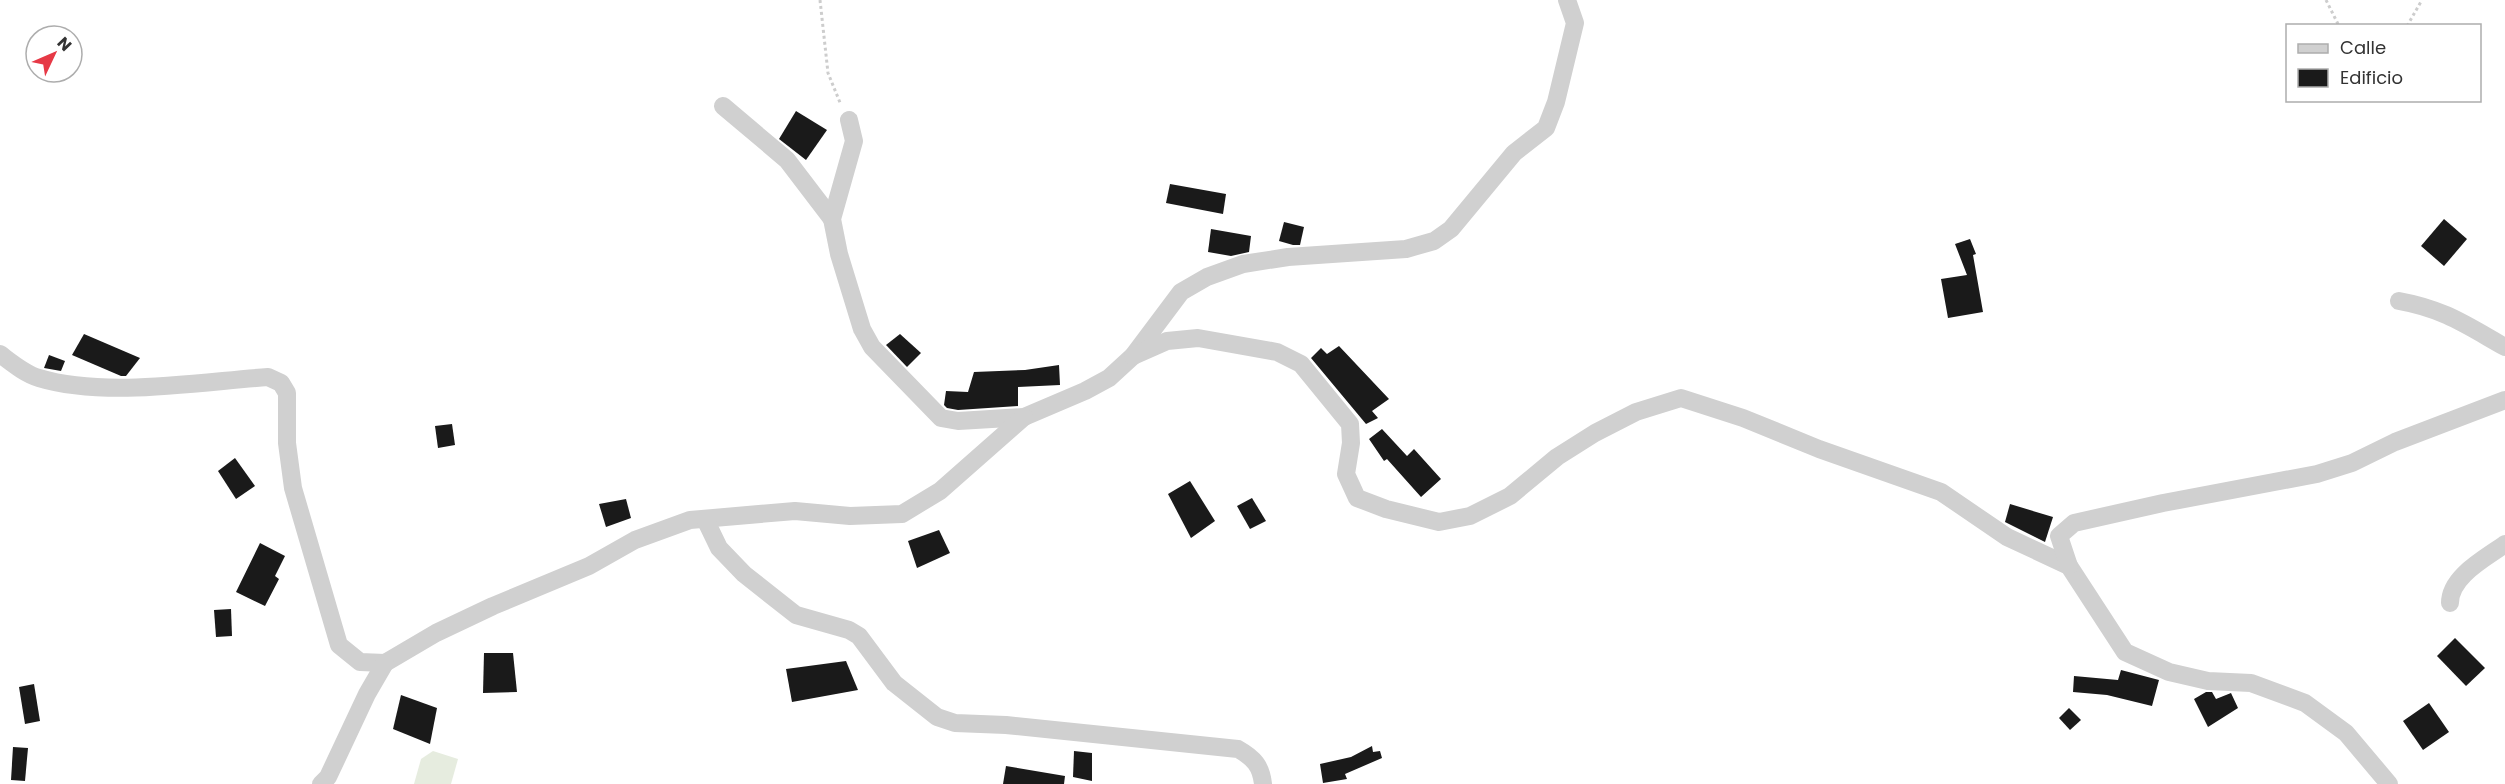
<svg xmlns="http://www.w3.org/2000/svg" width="2505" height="784" viewBox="0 0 2505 784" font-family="Poppins,sans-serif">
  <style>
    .green { fill: #e6ecdf }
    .building { fill: #1a1a1a }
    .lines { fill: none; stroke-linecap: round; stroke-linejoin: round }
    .path { stroke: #cdcdcd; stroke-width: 3; stroke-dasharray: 3 3; stroke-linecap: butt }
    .street { stroke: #d0d0d0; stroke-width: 18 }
  </style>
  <rect width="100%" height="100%" fill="#fff"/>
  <polygon class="green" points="433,751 458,759 451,784 414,784 421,759"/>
  <g class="building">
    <polygon points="796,111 827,130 806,160 779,139"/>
    <polygon points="1170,184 1226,194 1223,214 1166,203"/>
    <polygon points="2444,219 2467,239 2444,266 2421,246"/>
    <polygon points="1284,222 1304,227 1300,245 1293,245 1279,241"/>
    <polygon points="1211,229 1251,236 1249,252 1231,256 1208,252"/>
    <polygon points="1970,239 1976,254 1973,255 1983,312 1948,318 1941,279 1967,275 1955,244"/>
    <polygon points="84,334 140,358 126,376 121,376 72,355"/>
    <polygon points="900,334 921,353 907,367 886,345"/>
    <polygon points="1339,346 1389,399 1372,411 1378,418 1366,424 1311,358 1321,348 1327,354"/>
    <polygon points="49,355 65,361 61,371 44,368"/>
    <polygon points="1059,365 1060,385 1018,387 1018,406 958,410 947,408 944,405 946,391 968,392 974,372 1025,370"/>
    <polygon points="452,424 455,445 438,448 435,426"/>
    <polygon points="1382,429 1407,456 1414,449 1441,479 1421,497 1387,459 1384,461 1369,439"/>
    <polygon points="235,458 255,486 236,499 218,471"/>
    <polygon points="1190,481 1215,521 1191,538 1168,494"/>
    <polygon points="1252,498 1266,521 1250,529 1237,506"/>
    <polygon points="626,499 631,518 606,527 599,504"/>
    <polygon points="2010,504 2053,517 2045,542 2005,522"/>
    <polygon points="939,530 950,553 917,568 908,541"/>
    <polygon points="260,543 285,556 275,576 279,579 265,606 236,592"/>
    <polygon points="231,609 232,636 216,637 214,610"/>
    <polygon points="2455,638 2485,668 2466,686 2437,656"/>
    <polygon points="484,653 513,653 517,692 483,693"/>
    <polygon points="846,661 858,690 792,702 786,669"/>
    <polygon points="2121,670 2159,680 2152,706 2107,695 2073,692 2074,676 2118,680"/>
    <polygon points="34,684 40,721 25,724 19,687"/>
    <polygon points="2206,692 2212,692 2216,699 2231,693 2238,708 2208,727 2194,699"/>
    <polygon points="401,695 437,708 430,744 393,729"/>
    <polygon points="2429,703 2449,732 2423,750 2403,721"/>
    <polygon points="2069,708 2081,720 2070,730 2059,718"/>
    <polygon points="1372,746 1373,752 1380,751 1382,758 1345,774 1347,779 1323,783 1320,764 1351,757"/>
    <polygon points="13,747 28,748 25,781 11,780"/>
    <polygon points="1074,751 1092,753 1092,781 1073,777"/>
    <polygon points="1006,766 1065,776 1064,784 1003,784"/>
  </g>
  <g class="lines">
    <g class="path">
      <polyline points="820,0 828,73 841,105"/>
      <polyline points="2326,0 2339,26"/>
      <polyline points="2407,26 2422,0"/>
    </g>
    <g class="street">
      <polyline points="723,106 787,160 832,219"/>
      <polyline points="849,120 854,141 832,219 839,254 862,329 872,347 941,418 958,421 1024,417 1085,391 1109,378 1133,356 1181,292 1207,277 1243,264 1288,257 1406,249 1434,241 1451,229 1514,153 1546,128 1556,102 1575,23 1567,0"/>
      <path d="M 2399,301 C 2444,309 2466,325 2505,347"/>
      <path d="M 0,354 C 12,363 25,374 39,378 C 105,398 199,382 268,377 L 281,383 L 287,393 L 287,443 L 293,488 L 339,645 L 360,662 L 385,663 L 436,633 L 493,606 L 589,566 L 635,540 L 690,520 L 795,511 L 850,516 L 902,514 L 940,491 L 1024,417"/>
      <polyline points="1133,356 1167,341 1198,338 1277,352 1301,364 1350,424 1351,443 1346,474 1357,498 1386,509 1439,522 1470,516 1510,496 1557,457 1595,433 1636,412 1681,398 1743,418 1819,449 1941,492 2007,537 2069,566 2125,652 2169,672 2208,681 2251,683 2305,703 2346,733 2389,784"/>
      <path d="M 705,519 L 719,548 L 744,574 L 796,615 L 849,630 L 859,636 L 894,683 L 937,717 L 955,723 L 1006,725 L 1238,749 C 1254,758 1261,766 1263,784"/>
      <polyline points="2069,566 2059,536 2074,523 2163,503 2317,474 2352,463 2395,442 2505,400"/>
      <path d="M 2450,603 C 2450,576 2486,558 2505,544"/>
      <polyline points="321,784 328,777 367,694 385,663"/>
    </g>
  </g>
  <rect x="2286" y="24" width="195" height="78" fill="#ffffff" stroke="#adadad" stroke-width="1.5"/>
  <rect x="2298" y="44" width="30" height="9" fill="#d0d0d0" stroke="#adadad" stroke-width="1.5"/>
  <text x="2340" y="54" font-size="18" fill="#333333">Calle</text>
  <rect x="2298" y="69" width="30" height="18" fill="#1a1a1a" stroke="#adadad" stroke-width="1.5"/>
  <text x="2340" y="84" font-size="18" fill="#333333">Edificio</text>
  <g transform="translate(54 54) rotate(46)"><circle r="28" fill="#ffffff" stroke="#adadad" stroke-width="1.5"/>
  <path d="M0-4.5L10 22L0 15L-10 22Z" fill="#e63946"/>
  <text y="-9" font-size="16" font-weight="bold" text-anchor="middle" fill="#333333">N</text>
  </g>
</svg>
